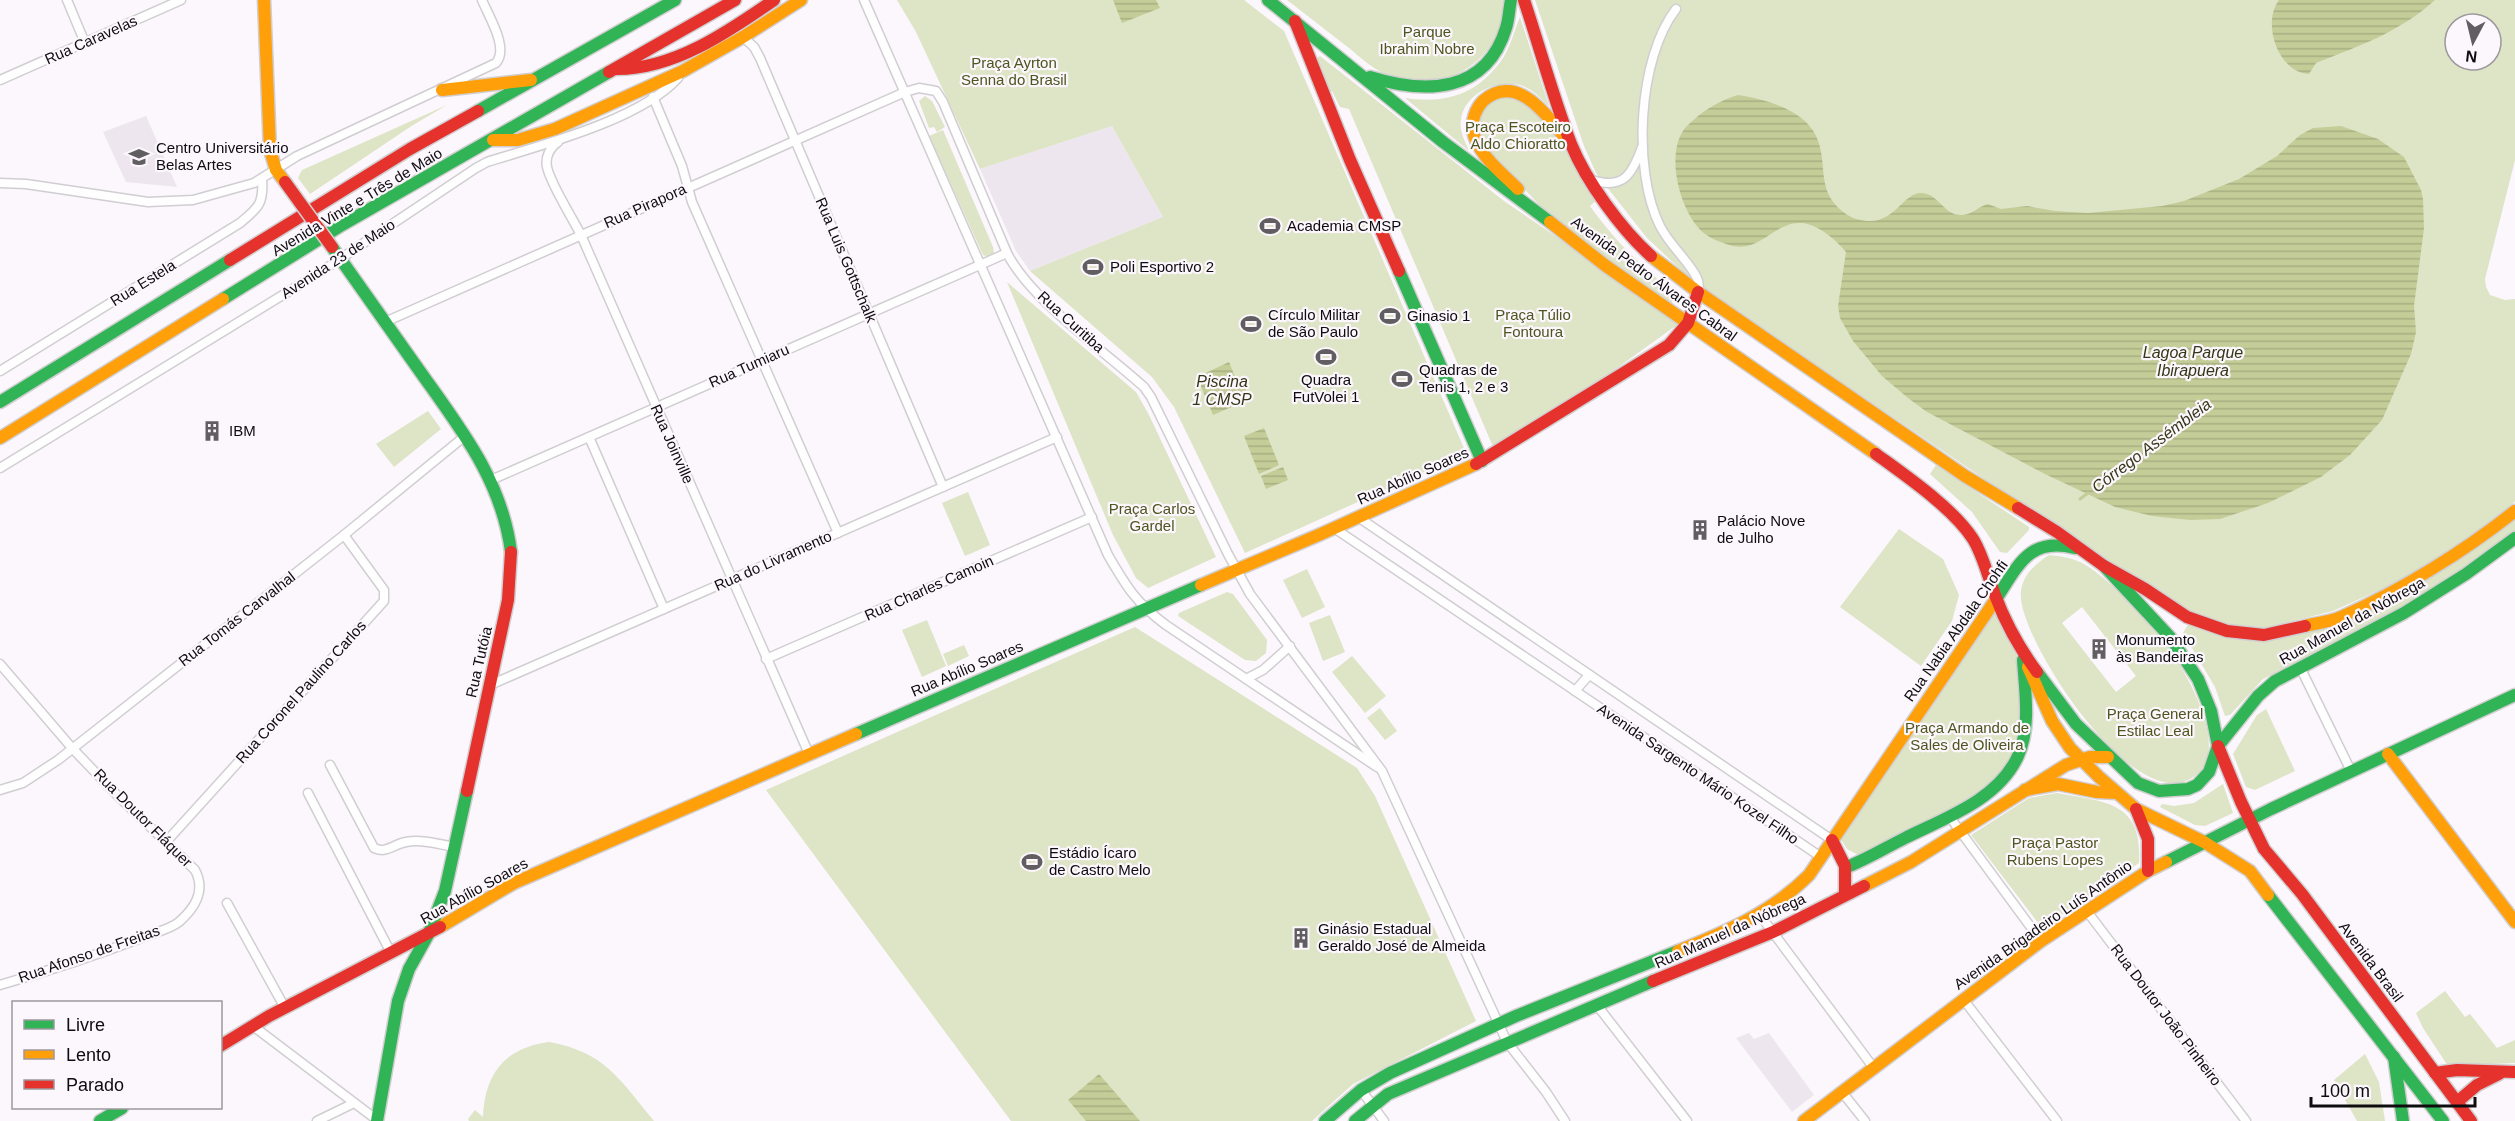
<svg xmlns="http://www.w3.org/2000/svg" width="2515" height="1121" viewBox="0 0 2515 1121" font-family="Arial,sans-serif">
  <style>
    .built { fill: #eee6ef }
    .park { fill: #dee4c6; fill-rule: evenodd }
    .water { fill: url(#water-rules) }
    .lines { fill: none; stroke-linecap: round; stroke-linejoin: round }
    .stream { stroke: #c4cd98; stroke-width: 3 }
    .street-casing { stroke: #d1ced1; stroke-width: 11 }
    .fast-casing { stroke: #d1ced1; stroke-width: 15 }
    .slow-casing { stroke: #d1ced1; stroke-width: 15 }
    .jam-casing { stroke: #d1ced1; stroke-width: 15 }
    .street { stroke: #fefeff; stroke-width: 8 }
    .fast { stroke: #30b455; stroke-width: 12 }
    .slow { stroke: #ff9f0a; stroke-width: 12 }
    .jam { stroke: #e5322d; stroke-width: 12 }
    .jam-bridge-casing { stroke: #d1ced1; stroke-width: 15; stroke-linecap: butt }
    .jam-bridge { stroke: #e5322d; stroke-width: 12 }
    .labels { text-anchor: middle; stroke-width: 4.5; stroke-linejoin: round; paint-order: stroke }
    .park-label { font-size: 15px; fill: #4c561d; stroke: #fcf6fd }
    .street-label { font-size: 15px; fill: #0e0c0f; stroke: #fcf6fd }
    .poi-label { font-size: 15px; fill: #0e0c0f; stroke: #fcf6fd; text-anchor: start }
    .water-label { font-size: 16px; font-style: italic; fill: #323816; stroke: #fcf6fd }
  </style>
  <defs>
    <pattern id="water-rules" width="6" height="5" patternUnits="userSpaceOnUse" patternTransform="scale(1.5)"><rect width="6" height="5" fill="#c4cd98"/><path d="M0 2.5h6" fill="none" stroke="#a7af82"/></pattern>
  </defs>
  <rect width="100%" height="100%" fill="#fbf7fc"/>
  <g class="built">
    <polygon points="146,116 177,187 126,182 103,132"/>
    <polygon points="1112,126 1163,217 1030,271 1016,251 980,169"/>
    <polygon points="1749,1033 1754,1039 1769,1033 1814,1095 1792,1112 1736,1038"/>
  </g>
  <g class="park">
    <polygon points="897,0 1244,0 1284,31 1466,453 1245,553 1174,407 1152,377 1030,271 1163,217 1112,126 980,169 916,32"/>
    <path d="M 1287,0 L 1504,0 C 1503,9 1503,19 1500,27 C 1483,74 1431,93 1387,75 C 1373,69 1360,57 1349,48 C 1328,32 1308,16 1287,0 Z"/>
    <path d="M 1535,0 L 2515,0 L 2515,160 L 2485,279 L 2486,287 L 2490,295 L 2505,300 L 2515,299 L 2515,501 L 2508,511 L 2453,552 L 2384,588 L 2333,611 L 2261,629 L 2235,627 L 2214,621 L 2180,607 L 2020,503 L 1696,284 L 1647,238 L 1596,173 L 1584,146 ZM 2455,24 L 2491,24 L 2491,60 L 2455,60 Z"/>
    <path d="M 1520,17 L 1549,106 C 1541,99 1534,90 1523,86 C 1499,78 1464,93 1461,120 C 1459,131 1465,141 1469,151 L 1405,98 C 1445,104 1476,95 1501,61 C 1510,49 1514,31 1520,17 Z"/>
    <polygon points="1320,56 1504,201 1681,322 1553,414 1494,449 1349,109 1340,107 1332,91 1328,93 1315,59"/>
    <polygon points="925,96 932,101 945,127 937,132 934,127 929,128 919,101"/>
    <path d="M 1498,96 L 1525,98 L 1570,149 L 1599,198 L 1590,206 C 1614,240 1641,266 1673,292 L 1672,304 L 1611,263 L 1544,210 L 1493,156 L 1478,131 L 1479,119 L 1485,106 Z"/>
    <polygon points="447,105 413,125 310,194 298,178 302,170"/>
    <polygon points="943,130 993,247 994,254 989,257 983,255 929,136"/>
    <polygon points="1007,282 1136,392 1149,415 1216,557 1148,588 1136,578 1113,535"/>
    <polygon points="428,411 441,429 394,467 376,444"/>
    <polygon points="1936,465 2029,527 2029,530 2007,553 2000,552 1972,512 1930,474"/>
    <polygon points="968,492 990,545 965,556 942,503"/>
    <polygon points="2515,515 2515,532 2446,582 2349,636 2263,679 2230,715 2225,716 2215,687 2183,633 2189,623 2261,640 2291,636 2332,626"/>
    <polygon points="1899,529 1943,559 1959,595 1952,621 1921,666 1840,607"/>
    <path d="M 2049,555 C 2061,556 2073,558 2084,564 C 2109,579 2144,616 2162,639 C 2183,666 2228,741 2200,771 C 2145,832 2024,648 2021,598 C 2019,578 2034,565 2049,555 ZM 2082,607 L 2136,676 L 2116,692 L 2062,623 Z"/>
    <polygon points="1307,569 1325,607 1302,618 1283,580"/>
    <polygon points="1227,592 1233,594 1267,640 1266,653 1256,661 1245,660 1178,616 1179,613"/>
    <path d="M 1995,608 C 2002,623 2012,639 2016,654 C 2018,661 2017,670 2018,677 C 2021,706 2025,741 2007,767 C 1986,799 1894,838 1858,855 L 1847,849 L 1839,836 Z"/>
    <polygon points="1330,615 1345,652 1323,661 1309,623"/>
    <polygon points="927,620 946,666 922,677 902,630"/>
    <polygon points="1135,627 1357,768 1375,796 1476,1021 1353,1084 1312,1121 1011,1121 766,790"/>
    <polygon points="964,645 969,656 948,666 943,654"/>
    <polygon points="1352,656 1386,696 1365,713 1332,672"/>
    <polygon points="1380,708 1397,731 1385,740 1367,718"/>
    <polygon points="2266,709 2295,771 2255,790 2246,787 2233,754 2257,715"/>
    <polygon points="2223,784 2233,813 2205,826 2195,825 2160,807 2162,804 2174,806 2194,803"/>
    <path d="M 2057,793 C 2105,802 2143,801 2139,863 L 2042,928 L 1971,835 L 2029,798 Z"/>
    <polygon points="2445,991 2465,1017 2470,1014 2497,1048 2515,1040 2515,1063 2448,1066 2423,1028 2416,1013"/>
    <path d="M 549,1042 C 605,1052 619,1079 654,1121 L 469,1121 L 468,1119 L 475,1110 L 483,1117 C 485,1073 505,1048 549,1042 Z"/>
    <polygon points="2365,1054 2379,1082 2385,1121 2357,1121 2334,1080"/>
  </g>
  <g class="water">
    <polygon points="1113,0 1156,0 1160,8 1122,23"/>
    <path d="M 2279,0 L 2435,0 C 2400,32 2359,46 2316,63 L 2309,74 C 2279,73 2261,24 2279,0 Z"/>
    <path d="M 1738,95 C 1764,99 1804,109 1816,136 C 1829,163 1815,189 1842,211 C 1849,217 1857,220 1867,221 C 1895,223 1903,193 1921,193 C 1939,193 1944,217 1963,215 C 1973,214 1979,206 1988,204 L 2001,209 L 2027,206 L 2055,211 L 2088,213 L 2162,206 L 2184,201 L 2239,179 L 2277,156 L 2300,135 L 2313,128 L 2341,126 L 2378,139 L 2404,157 L 2421,190 L 2423,199 L 2424,228 L 2414,306 L 2416,332 L 2411,354 L 2382,420 L 2350,455 L 2321,477 L 2268,503 L 2220,519 L 2190,520 L 2152,516 L 2115,507 L 2045,474 L 1927,412 L 1908,398 L 1882,376 L 1853,341 L 1840,318 L 1838,306 L 1846,252 C 1836,240 1818,224 1801,223 C 1776,221 1760,252 1733,246 C 1726,244 1714,240 1708,236 C 1680,219 1662,149 1688,125 C 1701,112 1720,100 1738,95 Z"/>
    <polygon points="1229,362 1238,384 1243,382 1250,399 1213,415 1197,377"/>
    <polygon points="1264,428 1279,465 1259,474 1244,436"/>
    <polygon points="1283,467 1288,480 1266,489 1261,476"/>
    <polygon points="1099,1074 1140,1121 1086,1121 1068,1100"/>
  </g>
  <g class="lines">
    <polyline class="stream" points="2080,499 2088,493"/>
    <g class="street-casing">
      <g id="street">
        <polyline points="67,0 85,43"/>
        <path d="M 864,0 L 1108,555 C 1126,586 1136,603 1166,625 L 1377,767"/>
        <path d="M 1676,9 C 1638,58 1632,170 1660,226 C 1670,246 1689,261 1697,278 C 1699,282 1699,287 1698,292"/>
        <polyline points="743,37 754,47 760,58 943,487"/>
        <polyline points="0,80 181,0"/>
        <polyline points="653,97 682,166 692,202 838,533"/>
        <path d="M 558,142 C 550,147 545,157 547,167 C 551,185 572,217 581,235 L 809,754"/>
        <path d="M 1592,180 C 1623,190 1632,175 1642,147"/>
        <path d="M 0,183 L 26,184 L 148,202 L 193,200 L 254,183 L 297,156 L 496,63 C 509,48 489,17 482,0"/>
        <path d="M 385,322 L 905,92 L 919,88 L 936,91 L 943,102 L 1007,253 C 1030,299 1104,351 1144,387 L 1151,397 L 1228,554 L 1250,594 L 1382,771 L 1507,1042 L 1546,1092 L 1565,1121"/>
        <path d="M 0,371 L 240,223 C 258,208 264,204 262,179"/>
        <polyline points="589,437 664,609"/>
        <path d="M 0,468 L 322,271 L 476,168 L 487,162 C 541,145 640,120 678,78"/>
        <polyline points="491,480 1007,253"/>
        <polyline points="1358,517 1832,840"/>
        <polyline points="1334,528 1821,857"/>
        <polyline points="766,659 1092,517"/>
        <path d="M 0,664 L 72,748 L 117,795 L 195,870 C 206,891 195,908 179,922 C 169,930 152,933 141,938 C 94,956 48,971 0,985"/>
        <polyline points="2300,667 2351,771"/>
        <polyline points="1246,679 1263,670 1290,646"/>
        <polyline points="490,685 1057,437"/>
        <polyline points="1575,691 1589,675"/>
        <path d="M 330,765 L 374,848 C 386,854 394,844 406,842 C 421,839 439,844 454,847"/>
        <polyline points="0,790 23,783 58,760 344,535 465,436"/>
        <polyline points="308,793 390,951"/>
        <polyline points="1949,816 2041,941"/>
        <polyline points="166,842 384,601 384,590 344,535"/>
        <polyline points="227,903 285,1008"/>
        <polyline points="2086,910 2246,1121"/>
        <polyline points="1760,915 1873,1067"/>
        <polyline points="1963,999 2057,1121"/>
        <polyline points="1596,1004 1687,1121"/>
        <polyline points="253,1026 377,1120"/>
        <polyline points="1361,1090 1384,1121"/>
        <polyline points="1842,1092 1865,1121"/>
        <polyline points="317,1121 354,1103"/>
      </g>
    </g>
    <g class="fast-casing">
      <g id="fast">
        <polyline points="1268,0 1443,142 1550,222"/>
        <path d="M 1370,77 C 1425,94 1486,94 1506,28 C 1509,19 1509,9 1511,0"/>
        <polyline points="478,111 675,0"/>
        <path d="M 332,247 C 361,288 390,329 419,370 C 460,428 502,480 511,552"/>
        <polyline points="1399,271 1482,461"/>
        <polyline points="223,299 342,225 609,72"/>
        <polyline points="0,402 230,260"/>
        <path d="M 1996,599 C 2018,566 2029,536 2075,548"/>
        <polyline points="2037,672 2076,724 2138,783 2159,791 2188,789 2197,785 2209,772 2218,746 2211,711 2198,679 2170,637 2104,566"/>
        <polyline points="856,734 1201,585"/>
        <polyline points="2218,746 2258,696 2275,681 2404,613 2466,574 2515,538"/>
        <polyline points="2166,862 2271,809 2515,695"/>
        <path d="M 1847,867 C 1867,859 1885,848 1905,838 C 1945,818 1998,800 2018,756 C 2031,727 2025,691 2023,660"/>
        <polyline points="2268,895 2443,1121"/>
        <polyline points="2394,1057 2403,1121"/>
        <polyline points="100,1121 122,1108"/>
        <polyline points="377,1121 398,1001 409,969 429,933 445,891 467,791"/>
        <polyline points="1325,1121 1361,1090 1390,1073 1516,1016 1678,951"/>
        <polyline points="1355,1121 1388,1094 1653,981"/>
      </g>
    </g>
    <g class="slow-casing">
      <g id="slow">
        <polyline points="264,0 270,150 276,170 285,182"/>
        <polyline points="442,90 531,80"/>
        <polyline points="493,140 518,140 555,129 683,71 743,37 801,0"/>
        <path d="M 1518,189 C 1502,173 1477,154 1473,131 C 1471,121 1476,108 1483,101 C 1517,71 1547,116 1567,140"/>
        <polyline points="1550,222 1606,266 1876,454"/>
        <polyline points="1651,256 1698,292 1965,476 2018,508"/>
        <polyline points="0,438 223,299"/>
        <polyline points="1201,585 1321,534 1476,464"/>
        <path d="M 2305,626 C 2316,623 2330,622 2341,617 C 2400,591 2465,551 2515,511"/>
        <polyline points="2028,667 2052,721 2070,748 2099,777 2136,809 2204,842 2250,871 2268,895"/>
        <polyline points="2388,754 2515,922"/>
        <polyline points="2025,790 2058,784 2097,792 2117,793"/>
        <polyline points="1864,886 1911,862 2066,765 2090,757 2108,757"/>
        <polyline points="440,927 514,883 856,734"/>
        <path d="M 1678,951 C 1726,932 1771,913 1809,875 L 1996,599"/>
        <polyline points="1804,1121 2041,941 2148,871 2166,862"/>
      </g>
    </g>
    <g class="jam-casing">
      <g id="jam">
        <path d="M 1524,0 C 1540,48 1553,97 1571,144 C 1586,181 1621,229 1651,256"/>
        <polyline points="1295,21 1350,160 1399,271"/>
        <path d="M 615,69 C 673,70 728,32 774,0"/>
        <polyline points="609,72 735,0"/>
        <polyline points="230,260 410,149 478,111"/>
        <path d="M 1876,454 C 1906,476 1953,508 1973,539 C 1983,555 1988,577 1995,595 C 2005,622 2020,649 2037,672"/>
        <polyline points="1476,464 1669,345 1688,323 1698,292"/>
        <polyline points="2018,508 2057,532 2104,566 2145,589 2187,617 2227,631 2264,635 2305,626"/>
        <polyline points="2218,746 2241,802 2264,849 2302,894 2471,1121"/>
        <polyline points="467,791 508,600 511,552"/>
        <polyline points="2136,809 2148,839 2148,871"/>
        <polyline points="1832,840 1845,866 1845,895"/>
        <polyline points="1653,981 1773,932 1864,886"/>
        <polyline points="220,1046 269,1016 440,927"/>
        <polyline points="2435,1073 2457,1070 2515,1072"/>
        <polyline points="2457,1102 2477,1085 2499,1074"/>
      </g>
    </g>
    <use href="#street" class="street"/>
    <use href="#fast" class="fast"/>
    <use href="#slow" class="slow"/>
    <use href="#jam" class="jam"/>
    <g class="jam-bridge-casing">
      <polyline id="jam-bridge" points="285,182 332,247"/>
    </g>
    <use href="#jam-bridge" class="jam-bridge"/>
  </g>
  <defs>
    <g id="university-bare" transform="scale(1.62)"><path d="M0-5L7-2L0 1L-7-2ZM-4 1L0 2.5L4 1V4Q0 6-4 4Z" fill="#615e62" stroke="#fcf6fd" stroke-width="2.5" paint-order="stroke"/></g>
    <g id="stadium-bare" transform="scale(1.62)"><path d="M0-5a6.5 5 0 1 0 0 10a6.5 5 0 1 0 0-10ZM-3.5-1.8h7v3.6h-7Z" fill="#615e62" stroke="#fcf6fd" stroke-width="2.5" paint-order="stroke"/></g>
    <g id="building-bare" transform="scale(1.62)"><path d="M-4-6H4V6H1V3H-1V6H-4ZM-2.5-4.3h1.7v1.8h-1.7ZM.8-4.3h1.7v1.8H.8ZM-2.5-1h1.7V.8h-1.7ZM.8-1h1.7V.8H.8Z" fill="#615e62" stroke="#fcf6fd" stroke-width="2.5" paint-order="stroke"/></g>
  </defs>
  <g fill-rule="evenodd">
    <use href="#university-bare" x="139" y="157"/>
    <use href="#stadium-bare" x="1270" y="226"/>
    <use href="#stadium-bare" x="1093" y="267"/>
    <use href="#stadium-bare" x="1390" y="316"/>
    <use href="#stadium-bare" x="1251" y="324"/>
    <use href="#stadium-bare" x="1326" y="357"/>
    <use href="#stadium-bare" x="1402" y="379"/>
    <use href="#building-bare" x="212" y="431"/>
    <use href="#building-bare" x="1700" y="530"/>
    <use href="#building-bare" x="2099" y="649"/>
    <use href="#stadium-bare" x="1032" y="862"/>
    <use href="#building-bare" x="1301" y="938"/>
  </g>
  <g class="labels">
    <g class="park-label">
      <text x="1427" y="37">Parque<tspan x="1427" dy="17">Ibrahim Nobre</tspan></text>
      <text x="1014" y="68">Praça Ayrton<tspan x="1014" dy="17">Senna do Brasil</tspan></text>
      <text x="1518" y="132">Praça Escoteiro<tspan x="1518" dy="17">Aldo Chioratto</tspan></text>
      <text x="1533" y="320">Praça Túlio<tspan x="1533" dy="17">Fontoura</tspan></text>
      <text x="1152" y="514">Praça Carlos<tspan x="1152" dy="17">Gardel</tspan></text>
      <text x="2155" y="719">Praça General<tspan x="2155" dy="17">Estilac Leal</tspan></text>
      <text x="1967" y="733">Praça Armando de<tspan x="1967" dy="17">Sales de Oliveira</tspan></text>
      <text x="2055" y="848">Praça Pastor<tspan x="2055" dy="17">Rubens Lopes</tspan></text>
    </g>
    <g class="street-label">
      <text transform="translate(91 40) rotate(-24)" y="5">Rua Caravelas</text>
      <text transform="translate(357 202) rotate(-31)" y="5">Avenida Vinte e Três de Maio</text>
      <text transform="translate(645 206) rotate(-24)" y="5">Rua Pirapora</text>
      <text transform="translate(338 259) rotate(-33)" y="5">Avenida 23 de Maio</text>
      <text transform="translate(846 260) rotate(67)" y="5">Rua Luis Gottschalk</text>
      <text transform="translate(1654 279) rotate(36)" y="5">Avenida Pedro Álvares Cabral</text>
      <text transform="translate(143 283) rotate(-32)" y="5">Rua Estela</text>
      <text transform="translate(1071 322) rotate(42)" y="5">Rua Curitiba</text>
      <text transform="translate(749 366) rotate(-24)" y="5">Rua Tumiaru</text>
      <text transform="translate(672 444) rotate(66)" y="5">Rua Joinville</text>
      <text transform="translate(1413 476) rotate(-24)" y="5">Rua Abílio Soares</text>
      <text transform="translate(773 561) rotate(-24)" y="5">Rua do Livramento</text>
      <text transform="translate(929 588) rotate(-24)" y="5">Rua Charles Camoin</text>
      <text transform="translate(237 619) rotate(-38)" y="5">Rua Tomás Carvalhal</text>
      <text transform="translate(2352 621) rotate(-29)" y="5">Rua Manuel da Nóbrega</text>
      <text transform="translate(1956 631) rotate(-55)" y="5">Rua Nabia Abdala Chohfi</text>
      <text transform="translate(479 662) rotate(-77)" y="5">Rua Tutóia</text>
      <text transform="translate(967 669) rotate(-23)" y="5">Rua Abílio Soares</text>
      <text transform="translate(301 692) rotate(-48)" y="5">Rua Coronel Paulino Carlos</text>
      <text transform="translate(1698 774) rotate(34)" y="5">Avenida Sargento Mário Kozel Filho</text>
      <text transform="translate(143 818) rotate(45)" y="5">Rua Doutor Fláquer</text>
      <text transform="translate(474 891) rotate(-29)" y="5">Rua Abílio Soares</text>
      <text transform="translate(2043 925) rotate(-35)" y="5">Avenida Brigadeiro Luís Antônio</text>
      <text transform="translate(1730 931) rotate(-24)" y="5">Rua Manuel da Nóbrega</text>
      <text transform="translate(89 954) rotate(-19)" y="5">Rua Afonso de Freitas</text>
      <text transform="translate(2371 962) rotate(53)" y="5">Avenida Brasil</text>
      <text transform="translate(2166 1015) rotate(53)" y="5">Rua Doutor João Pinheiro</text>
    </g>
    <g class="poi-label">
      <text x="156" y="153">Centro Universitário<tspan x="156" dy="17">Belas Artes</tspan></text>
      <text x="1287" y="231">Academia CMSP</text>
      <text x="1110" y="272">Poli Esportivo 2</text>
      <text x="1268" y="320">Círculo Militar<tspan x="1268" dy="17">de São Paulo</tspan></text>
      <text x="1407" y="321">Ginasio 1</text>
      <text x="1419" y="375">Quadras de<tspan x="1419" dy="17">Tenis 1, 2 e 3</tspan></text>
      <text x="1326" y="385" text-anchor="middle">Quadra<tspan x="1326" dy="17">FutVolei 1</tspan></text>
      <text x="229" y="436">IBM</text>
      <text x="1717" y="526">Palácio Nove<tspan x="1717" dy="17">de Julho</tspan></text>
      <text x="2116" y="645">Monumento<tspan x="2116" dy="17">às Bandeiras</tspan></text>
      <text x="1049" y="858">Estádio Ícaro<tspan x="1049" dy="17">de Castro Melo</tspan></text>
      <text x="1318" y="934">Ginásio Estadual<tspan x="1318" dy="17">Geraldo José de Almeida</tspan></text>
    </g>
    <g class="water-label">
      <text x="2193" y="358">Lagoa Parque<tspan x="2193" dy="18">Ibirapuera</tspan></text>
      <text x="1222" y="387">Piscina<tspan x="1222" dy="18">1 CMSP</tspan></text>
      <text transform="translate(2151 445) rotate(-37)" y="6">Córrego Assémbleia</text>
    </g>
  </g>
  <rect x="12" y="1001" width="210" height="108" fill="#fcf6fd" stroke="#9d989e" stroke-width="1.5"/>
  <rect x="24" y="1020" width="30" height="9" fill="#30b455" stroke="#9d989e" stroke-width="1.5"/>
  <text x="66" y="1031" font-size="18" fill="#0e0c0f">Livre</text>
  <rect x="24" y="1050" width="30" height="9" fill="#ff9f0a" stroke="#9d989e" stroke-width="1.5"/>
  <text x="66" y="1061" font-size="18" fill="#0e0c0f">Lento</text>
  <rect x="24" y="1080" width="30" height="9" fill="#e5322d" stroke="#9d989e" stroke-width="1.5"/>
  <text x="66" y="1091" font-size="18" fill="#0e0c0f">Parado</text>
  <g transform="translate(2473 42) rotate(187)"><circle r="28" fill="#fcf6fd" stroke="#9d989e" stroke-width="1.5"/>
  <path d="M0-4.5L10 22L0 15L-10 22Z" fill="#615e62"/>
  <text y="-9" font-size="16" font-weight="bold" text-anchor="middle" fill="#0e0c0f">N</text>
  </g>
  <path d="M2311 1097v9h164v-9" fill="none" stroke="#0e0c0f" stroke-width="3"/>
  <text x="2320" y="1097" font-size="18" fill="#0e0c0f" stroke="#fcf6fd" stroke-width="4.5" paint-order="stroke">100 m</text>
</svg>
